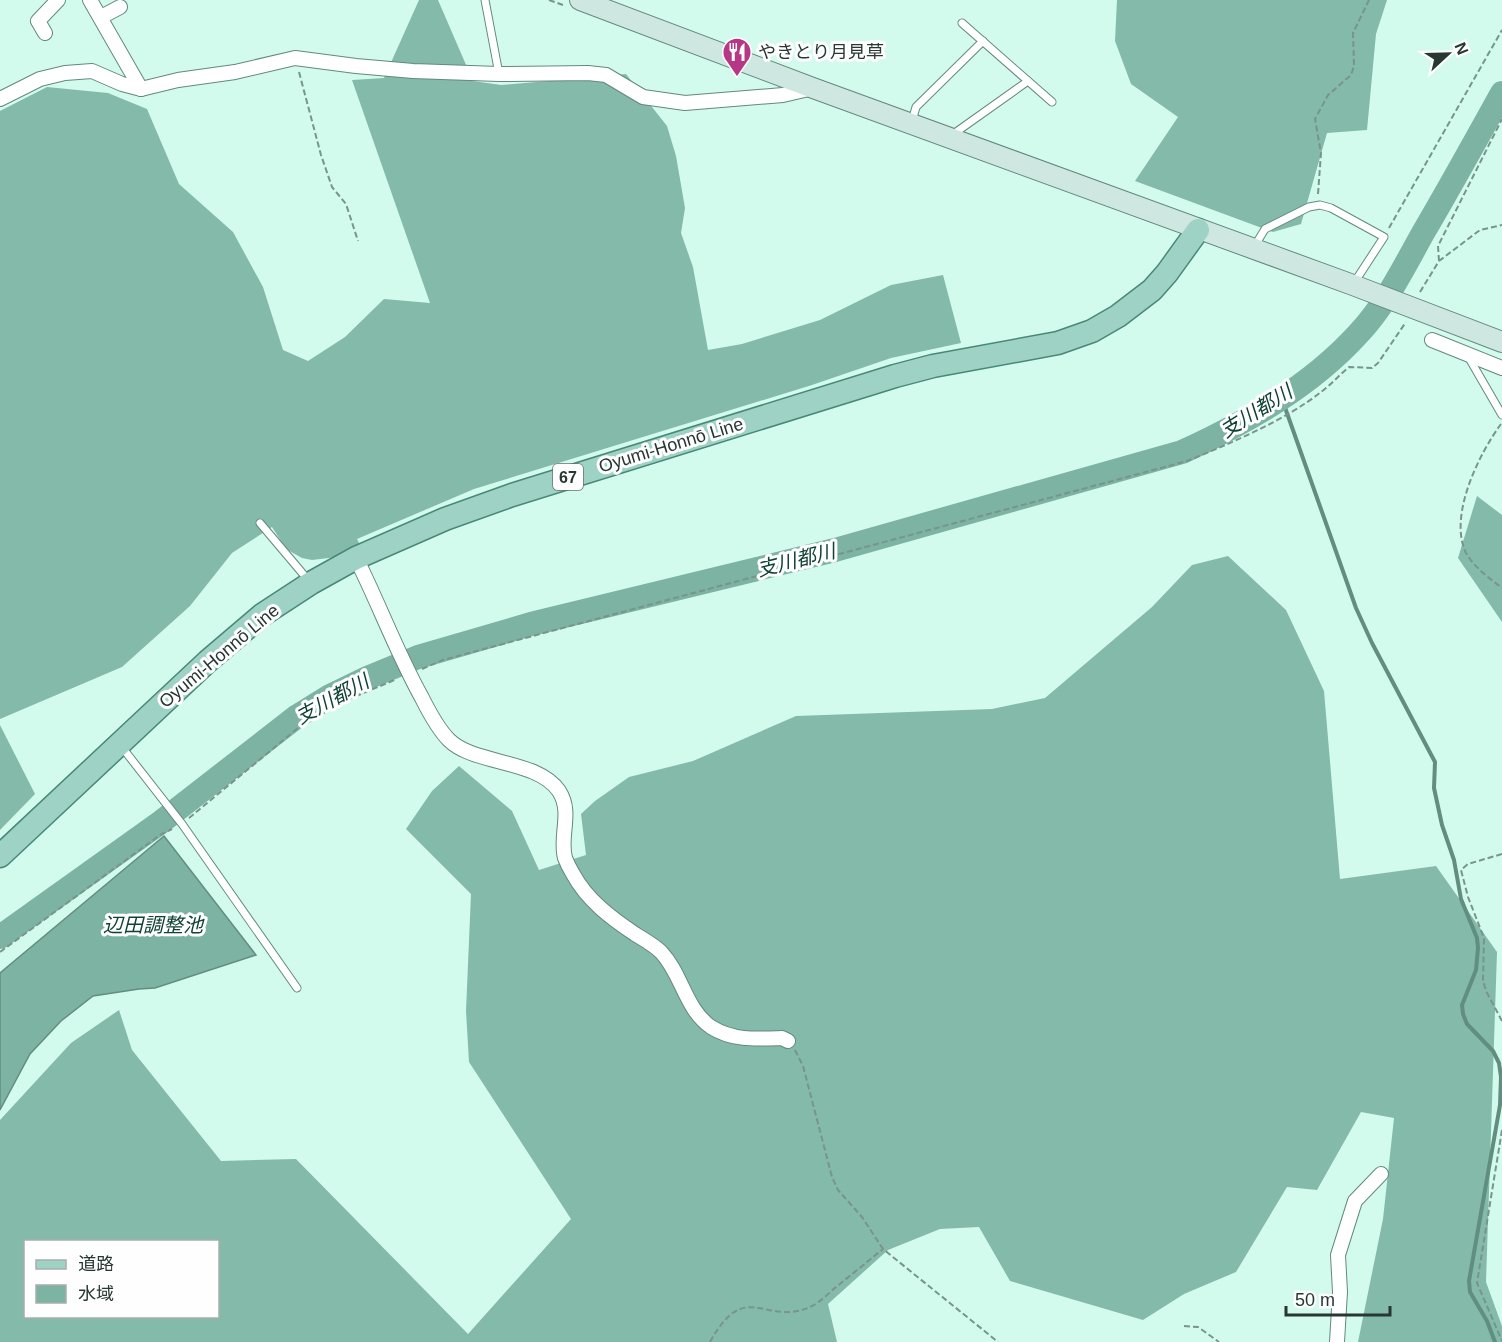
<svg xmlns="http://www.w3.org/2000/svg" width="1502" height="1342" viewBox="0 0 1502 1342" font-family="Arial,'Noto Sans JP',sans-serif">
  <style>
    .forest { fill: #84baaa; fill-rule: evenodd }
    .water { fill: #7cb3a2; stroke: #628e80; stroke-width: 1.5 }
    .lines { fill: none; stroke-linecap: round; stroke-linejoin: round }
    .stream { stroke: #628e80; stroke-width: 4 }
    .river { stroke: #7cb3a2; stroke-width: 24 }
    .lane-casing { stroke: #63897e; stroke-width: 9 }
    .street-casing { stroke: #63897e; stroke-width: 16 }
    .secondary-casing { stroke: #63897e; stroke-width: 22 }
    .primary-casing { stroke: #498877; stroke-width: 25 }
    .path { stroke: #78948b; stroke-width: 2; stroke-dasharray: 6 3; stroke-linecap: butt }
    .lane { stroke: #fff; stroke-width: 7 }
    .street { stroke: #fff; stroke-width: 14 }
    .secondary { stroke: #cee8e1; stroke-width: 20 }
    .primary { stroke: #9dd2c4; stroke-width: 22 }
    .labels { text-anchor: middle; stroke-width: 6; stroke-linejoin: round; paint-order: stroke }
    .shield { fill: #fefefe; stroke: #68736f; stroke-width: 1.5 }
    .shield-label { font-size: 16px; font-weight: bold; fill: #273732 }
    .poi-label { font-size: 18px; fill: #273732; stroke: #fefefe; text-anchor: start }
    .street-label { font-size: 18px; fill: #273732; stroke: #fefefe }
    .water-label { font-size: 20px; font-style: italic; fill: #104135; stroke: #fefefe }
  </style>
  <rect width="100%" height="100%" fill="#d2fbee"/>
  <g class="forest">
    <polygon points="419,0 438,0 473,81 501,85 626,74 667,126 676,156 685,208 681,233 693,267 708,350 742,344 820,320 891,285 943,275 961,343 891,358 812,385 474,489 357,539 360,545 337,557 312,560 302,558 286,549 272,527 232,553 190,606 122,667 0,719 0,111 47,87 108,93 147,109 179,184 233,232 263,287 283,350 308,361 345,337 384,299 430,303 352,80 384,78"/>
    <polygon points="1117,0 1387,0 1376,34 1367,130 1327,133 1301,224 1273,232 1135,181 1178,117 1131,84 1115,41"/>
    <polygon points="1477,496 1502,515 1502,622 1458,558"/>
    <path d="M 1228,556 L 1286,610 L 1324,691 L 1340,879 L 1436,866 L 1497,952 L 1486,1282 L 1502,1326 L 1502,1342 L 1358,1342 L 1383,1219 L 1394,1118 L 1361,1112 L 1317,1190 L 1287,1187 L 1236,1272 L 1184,1294 L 1143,1320 L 1010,1281 L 979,1227 L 940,1229 L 888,1250 L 828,1304 L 837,1342 L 0,1342 L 0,1120 L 71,1043 L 119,1010 L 132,1050 L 221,1161 L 296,1159 L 468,1334 L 571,1219 L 469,1062 L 466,1011 L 471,894 L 406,829 L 432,791 L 459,766 L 512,811 L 539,870 L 586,855 L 581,814 L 595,801 L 629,777 L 693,761 L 796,716 L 992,709 L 1045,698 L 1152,607 L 1192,565 ZM 26,1242 L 218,1242 L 218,1316 L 26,1316 Z"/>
    <polygon points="0,725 35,794 0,830"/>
  </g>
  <polygon class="water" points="164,836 256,955 155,988 139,989 93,996 61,1021 30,1054 0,1110 0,973"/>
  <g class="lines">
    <polyline class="stream" points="1282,399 1356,608 1372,643 1435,762 1434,788 1442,825 1454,860 1461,899 1477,938 1478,948 1476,970 1462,1005 1463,1014 1467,1024 1493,1051 1499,1063 1501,1077 1500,1105 1469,1281 1470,1292 1487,1321 1495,1342"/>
    <path class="river" d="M 0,937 L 161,822 L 296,717 L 330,696 L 367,678 L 418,657 L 531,624 L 835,550 L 1182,452 C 1247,422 1310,387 1359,333 C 1386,304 1404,267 1423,233 C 1450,187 1476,140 1502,93"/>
    <g class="lane-casing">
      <g id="lane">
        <polyline points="485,0 499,74"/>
        <polyline points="962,23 1052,102"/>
        <polyline points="912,121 916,107 983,41"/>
        <polyline points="952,135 1028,81"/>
        <polyline points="1254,247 1265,229 1309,207 1320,205 1331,208 1384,237 1354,283"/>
        <polyline points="1469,358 1502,415"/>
        <polyline points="260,523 309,581"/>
        <polyline points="121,746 182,824 297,988"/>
      </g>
    </g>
    <g class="street-casing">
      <g id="street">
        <polyline points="90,0 141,89"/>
        <polyline points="101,17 120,7"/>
        <polyline points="45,33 38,21 58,0"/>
        <polyline points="0,99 40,79 65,73 92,71 122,84 141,89 178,80 235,72 295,58 356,66 413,71 499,74 588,73 606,75 643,97 685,103 783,95 813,88"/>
        <polyline points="1432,340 1502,368"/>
        <path d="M 356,558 C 379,604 397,653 422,698 C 429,712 438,729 449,740 C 474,765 537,759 559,791 C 573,813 559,835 565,858 C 567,863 570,869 573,874 C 587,900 611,918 635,934 C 643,939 654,945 661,952 C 682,974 685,1009 711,1027 C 733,1041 757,1039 782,1038 L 788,1041"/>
        <polyline points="1337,1342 1340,1292 1338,1255 1355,1201 1381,1174"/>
      </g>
    </g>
    <g class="secondary-casing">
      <polyline id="secondary" points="580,0 813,88 1353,285 1502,342"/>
    </g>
    <g class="primary-casing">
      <polyline id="primary" points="0,856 208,661 262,615 311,583 356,558 445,519 512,495 895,376 933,366 1058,343 1092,331 1118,316 1152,290 1167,273 1198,230"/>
    </g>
    <g class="path">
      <polyline points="549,0 563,5"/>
      <polyline points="299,72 321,155 332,187 346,204 358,241"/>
      <polyline points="1318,194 1321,153 1315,119 1328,95 1351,75 1354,66 1353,33 1369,0"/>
      <polyline points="1389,228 1502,30"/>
      <polyline points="1439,261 1438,246 1502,119"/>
      <polyline points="1420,292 1439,261 1480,230 1502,225"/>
      <path d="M 1501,424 C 1479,454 1448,516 1466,553 C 1474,567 1489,578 1502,588"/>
      <path d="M 422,669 L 443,660 L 1187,461 C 1229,444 1286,420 1321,392 C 1331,385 1339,375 1349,367 L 1372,368 L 1378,363 L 1406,322"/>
      <polyline points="189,818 298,728 342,702 397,679"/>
      <polyline points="1502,854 1468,864 1461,870 1468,897 1484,938 1483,980 1486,991 1502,1021"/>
      <polyline points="0,952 160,835 172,829"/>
      <polyline points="795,1050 803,1066 832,1177 838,1190 862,1217 883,1249 998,1342"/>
      <polyline points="1502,1130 1477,1283 1502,1341"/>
      <polyline points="1184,1326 1198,1327 1219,1342"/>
      <path d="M 710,1342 C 746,1277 764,1327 810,1307 C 819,1303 828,1294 836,1287 C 851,1275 867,1262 883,1249"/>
    </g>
    <use href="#lane" class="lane"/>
    <use href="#street" class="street"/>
    <use href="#secondary" class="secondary"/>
    <use href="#primary" class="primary"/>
  </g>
  <defs>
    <g id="restaurant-pin" transform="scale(1.5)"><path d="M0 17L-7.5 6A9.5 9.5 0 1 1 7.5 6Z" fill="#b53786" stroke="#fefefe"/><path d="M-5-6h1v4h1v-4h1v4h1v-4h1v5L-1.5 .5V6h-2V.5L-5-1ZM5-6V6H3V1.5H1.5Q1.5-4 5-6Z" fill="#fff"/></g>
  </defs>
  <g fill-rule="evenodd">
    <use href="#restaurant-pin" x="737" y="52"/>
  </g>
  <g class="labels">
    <rect class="shield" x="553" y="464" width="30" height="26" rx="4.5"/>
    <g class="shield-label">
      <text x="568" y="483">67</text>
    </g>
    <g class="poi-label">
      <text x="758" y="58">やきとり月見草</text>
    </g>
    <g class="street-label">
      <text transform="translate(671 445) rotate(-17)" y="6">Oyumi-Honnō Line</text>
      <text transform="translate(219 656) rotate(-40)" y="6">Oyumi-Honnō Line</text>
    </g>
    <g class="water-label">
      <text transform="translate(1256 411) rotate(-32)" y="7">支川都川</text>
      <text transform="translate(796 560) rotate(-14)" y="7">支川都川</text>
      <text transform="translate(332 699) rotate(-29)" y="7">支川都川</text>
      <text x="153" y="932">辺田調整池</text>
    </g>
  </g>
  <rect x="24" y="1240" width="195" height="78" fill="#fefefe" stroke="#a8aeac" stroke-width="1.5"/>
  <rect x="36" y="1260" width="30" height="9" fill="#9dd2c4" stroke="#a8aeac" stroke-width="1.5"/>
  <text x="78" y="1270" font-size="18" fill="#273732">道路</text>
  <rect x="36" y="1285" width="30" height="18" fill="#7cb3a2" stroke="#a8aeac" stroke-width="1.5"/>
  <text x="78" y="1300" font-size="18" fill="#273732">水域</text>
  <g transform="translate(1448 54) rotate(68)" stroke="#fefefe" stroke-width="4.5" paint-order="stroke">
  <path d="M0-4.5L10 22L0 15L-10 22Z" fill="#273732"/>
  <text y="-9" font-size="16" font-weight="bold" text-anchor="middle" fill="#273732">N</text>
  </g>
  <path d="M1286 1306v9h104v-9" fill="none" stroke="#273732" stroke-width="3"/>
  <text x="1295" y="1306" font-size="18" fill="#273732" stroke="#fefefe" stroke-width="4.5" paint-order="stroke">50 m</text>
</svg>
